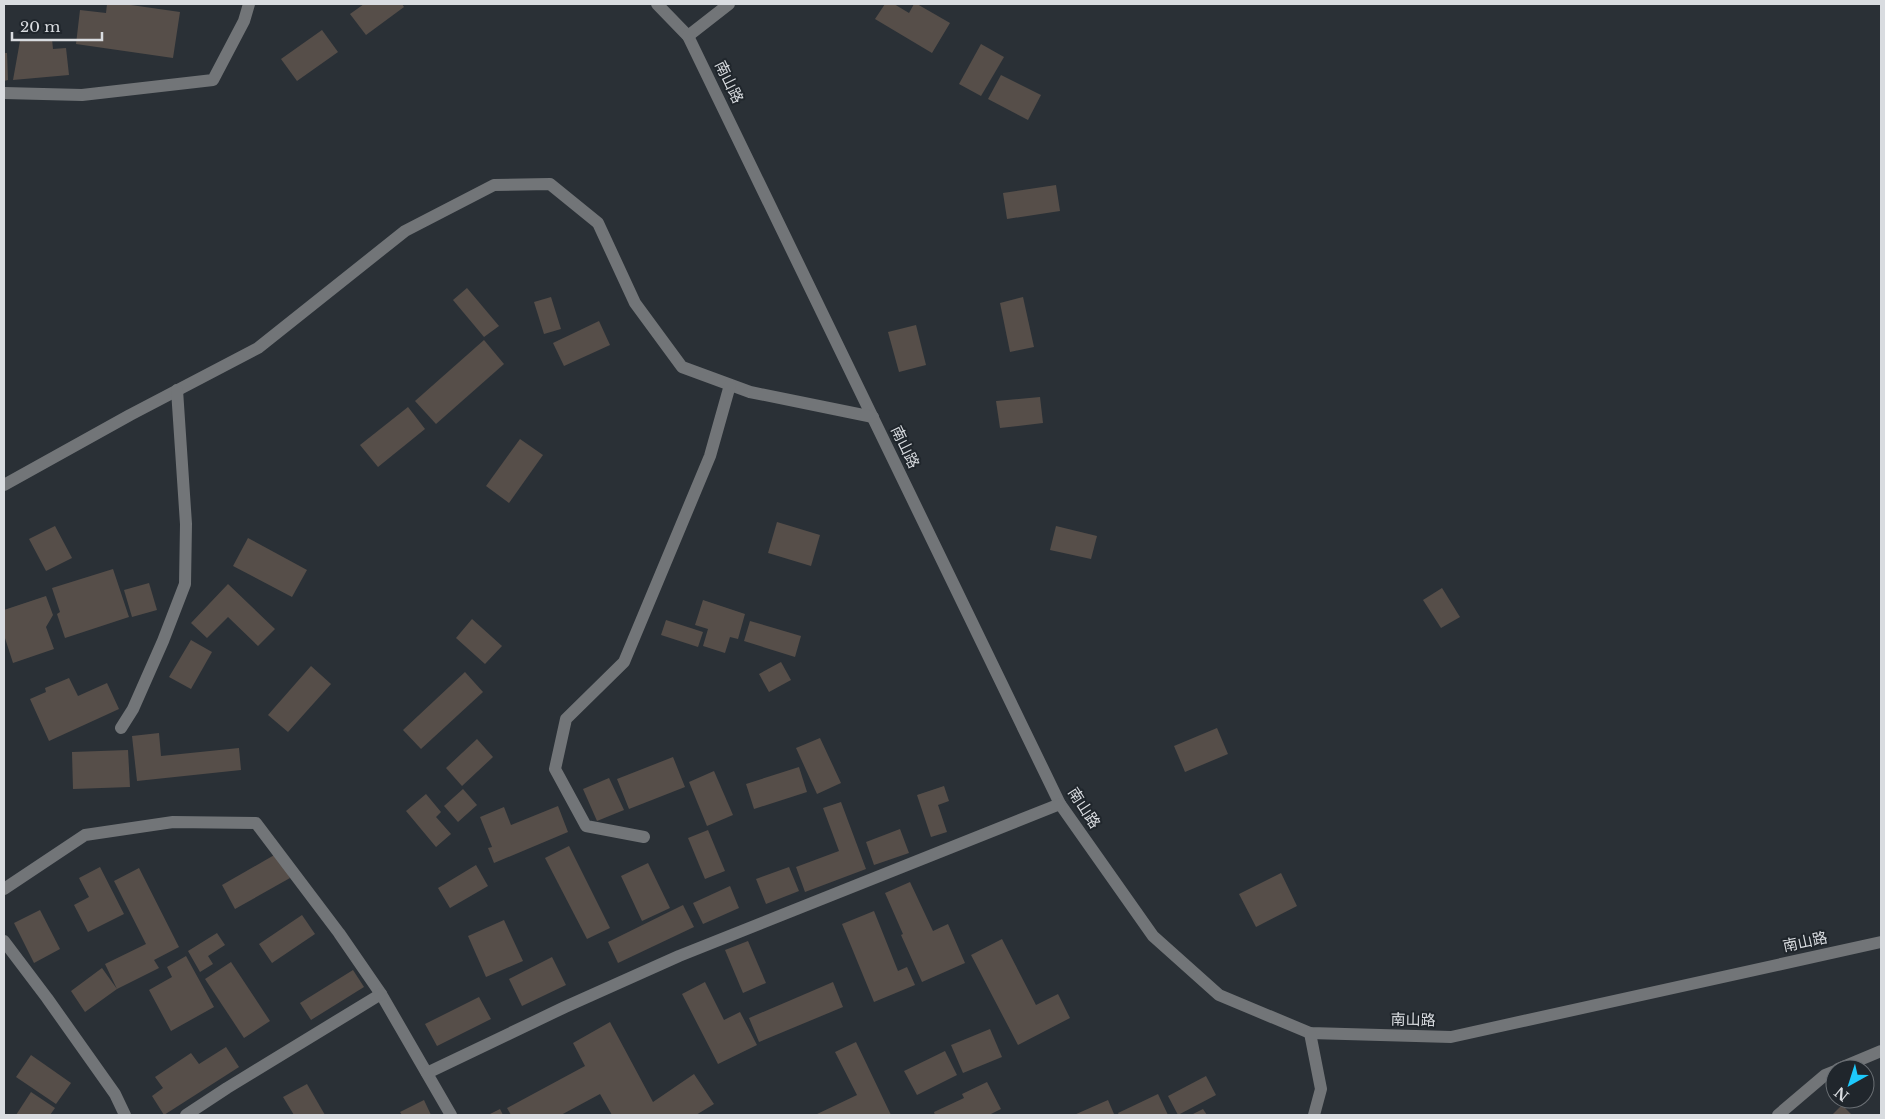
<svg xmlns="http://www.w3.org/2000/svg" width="1885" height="1119" viewBox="0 0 1885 1119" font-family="'Libre Baskerville','Noto Sans SC',serif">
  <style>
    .building { fill: #564e49 }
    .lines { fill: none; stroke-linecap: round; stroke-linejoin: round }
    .minor { stroke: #727578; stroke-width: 12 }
    .labels { text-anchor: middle; stroke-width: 4; stroke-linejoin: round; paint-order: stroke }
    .street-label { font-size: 15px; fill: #d9dce0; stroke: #20262c }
  </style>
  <rect width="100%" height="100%" fill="#2a3036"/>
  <g class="building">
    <polygon points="107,4 124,4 180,12 173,58 76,44 80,10 106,13"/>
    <polygon points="364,4 402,4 404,7 366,35 350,14"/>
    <polygon points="885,4 894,4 909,13 914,4 917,4 950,23 932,53 875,19"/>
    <polygon points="322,30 338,52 297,81 281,59"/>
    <polygon points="52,39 53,49 66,48 69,75 13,80 20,41"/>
    <polygon points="981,44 1004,57 981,96 959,84"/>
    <polygon points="4,53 7,53 8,80 4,81"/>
    <polygon points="1001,75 1041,95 1028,120 988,99"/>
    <polygon points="1056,185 1060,211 1007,219 1003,193"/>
    <polygon points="467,288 499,326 484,337 453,300"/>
    <polygon points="551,297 561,329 544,334 534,302"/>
    <polygon points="1023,297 1034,347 1010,352 1000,303"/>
    <polygon points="599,321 610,345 564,366 553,343"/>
    <polygon points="916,325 926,365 899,372 888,332"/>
    <polygon points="484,340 504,364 436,424 415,401"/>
    <polygon points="1040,397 1043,423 1000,428 996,401"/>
    <polygon points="408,407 425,429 378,467 360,445"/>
    <polygon points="520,439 543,455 509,503 486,486"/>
    <polygon points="777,522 820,535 811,566 768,553"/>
    <polygon points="55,526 72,558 46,571 29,539"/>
    <polygon points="1056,526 1097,536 1091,559 1050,550"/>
    <polygon points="248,538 307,570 292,597 233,566"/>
    <polygon points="113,569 129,617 65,638 57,614 60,612 52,588"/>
    <polygon points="149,583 157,610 132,617 124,590"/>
    <polygon points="228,584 275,629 258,646 228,617 207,638 191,623"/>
    <polygon points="1442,588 1460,617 1441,628 1423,600"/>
    <polygon points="46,596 53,615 46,627 54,649 13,663 4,635 4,610"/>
    <polygon points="703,600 745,614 738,639 730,637 725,653 703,646 708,629 695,625"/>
    <polygon points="472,619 502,646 485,664 456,638"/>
    <polygon points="666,620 703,632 698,647 661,635"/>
    <polygon points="750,621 801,636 795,657 744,641"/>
    <polygon points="191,640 212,652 191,689 169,677"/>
    <polygon points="781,662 791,680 769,692 759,674"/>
    <polygon points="311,666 331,684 288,732 268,715"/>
    <polygon points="465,672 483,692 421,749 403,730"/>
    <polygon points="69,678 78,696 107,683 119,709 49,741 30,699 46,692 45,688"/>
    <polygon points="1217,728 1228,754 1185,772 1174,746"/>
    <polygon points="159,733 161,756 239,748 241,770 137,781 132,736"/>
    <polygon points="820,738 841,783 817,794 796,748"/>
    <polygon points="477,739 493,757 462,786 446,768"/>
    <polygon points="128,750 130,787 73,789 72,752"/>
    <polygon points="673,757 685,787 629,809 617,779"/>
    <polygon points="799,767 807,792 754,809 746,784"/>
    <polygon points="714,771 733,815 707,826 689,782"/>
    <polygon points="609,778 624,810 597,821 583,789"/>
    <polygon points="944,786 949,801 938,805 947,832 931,837 917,795"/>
    <polygon points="463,789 477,805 458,822 444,806"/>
    <polygon points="426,794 441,812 436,817 451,834 436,847 406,811"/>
    <polygon points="841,802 866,869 805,892 796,867 839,851 823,808"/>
    <polygon points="558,806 568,832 494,863 488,848 492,847 480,817 504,807 511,825"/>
    <polygon points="900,829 909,853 874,865 866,842"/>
    <polygon points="708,830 725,871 705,879 688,838"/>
    <polygon points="569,846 610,928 587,939 545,858"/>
    <polygon points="276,854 290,878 235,909 222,885"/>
    <polygon points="648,863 670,908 642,921 621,876"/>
    <polygon points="476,865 488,886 450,908 438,888"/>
    <polygon points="100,867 124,914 88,932 74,905 89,897 79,878"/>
    <polygon points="789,867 799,891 766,904 756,879"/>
    <polygon points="139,868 179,947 154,960 159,968 117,989 85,1012 71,991 102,968 117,989 105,964 146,944 114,881"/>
    <polygon points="1281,873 1297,906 1256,927 1239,894"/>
    <polygon points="910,882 933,931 948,924 965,963 922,982 901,935 903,934 885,893"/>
    <polygon points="730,886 739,908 703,924 693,903"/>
    <polygon points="683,905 694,927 618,963 608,942"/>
    <polygon points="40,910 60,949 34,963 14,923"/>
    <polygon points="874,911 898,971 907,967 915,985 874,1002 842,924"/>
    <polygon points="302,915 315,934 272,963 259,944"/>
    <polygon points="504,920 523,961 486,977 468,936"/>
    <polygon points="217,933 225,945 208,956 213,964 200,972 188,951"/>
    <polygon points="1002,939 1036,1005 1058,994 1070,1018 1018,1045 971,955"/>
    <polygon points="748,941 766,983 743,993 725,950"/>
    <polygon points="186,956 214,1007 171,1031 149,990 172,977 167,967"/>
    <polygon points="552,957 566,985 522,1006 509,979"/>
    <polygon points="231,962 270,1021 244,1038 205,979"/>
    <polygon points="353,970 364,987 311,1020 300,1003"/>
    <polygon points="705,982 724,1020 740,1012 757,1045 718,1064 682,994"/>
    <polygon points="833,982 843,1007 759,1042 749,1018"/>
    <polygon points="479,997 491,1019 437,1046 425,1024"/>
    <polygon points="610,1022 653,1102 694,1074 714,1104 696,1115 612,1115 600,1094 561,1115 511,1115 507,1108 585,1066 573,1043"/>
    <polygon points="990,1029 1002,1057 963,1073 951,1045"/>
    <polygon points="856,1042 891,1115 815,1115 857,1095 835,1052"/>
    <polygon points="226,1047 239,1067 164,1115 152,1096 163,1088 155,1077 191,1053 199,1064"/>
    <polygon points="945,1051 957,1075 917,1095 904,1071"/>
    <polygon points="31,1055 71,1083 56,1104 16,1077"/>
    <polygon points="1206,1076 1216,1095 1178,1115 1168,1096"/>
    <polygon points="987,1082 1001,1109 989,1115 935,1115 934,1112 964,1098 962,1094"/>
    <polygon points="307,1084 325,1115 294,1115 283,1097"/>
    <polygon points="31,1092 55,1108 50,1115 16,1115"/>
    <polygon points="1158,1094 1168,1115 1119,1115 1118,1113"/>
    <polygon points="424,1100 431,1115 402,1115 400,1112"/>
    <polygon points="1108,1100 1114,1114 1112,1115 1074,1115"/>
    <polygon points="1842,1105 1852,1115 1832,1115"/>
    <polygon points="500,1109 503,1115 488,1115"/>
    <polygon points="1203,1109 1207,1115 1191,1115"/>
  </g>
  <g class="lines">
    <g class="minor">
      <polyline points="657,4 688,36 1060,804 1153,936 1219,995 1310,1033 1451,1037 1881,942"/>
      <polyline points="688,36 729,4"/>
      <polyline points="4,93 82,95 213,80 244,21 249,4"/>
      <polyline points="4,485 130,415 258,348 405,231 494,185 550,184 598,223 635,303 682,367 750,392 873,417"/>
      <polyline points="121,728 133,709 163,641 185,584 186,524 177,390"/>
      <polyline points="644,837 586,826 555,769 566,719 624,662 710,456 730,385"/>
      <polyline points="4,889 85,835 173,822 256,823 339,933 381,994 451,1115"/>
      <polyline points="4,941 47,998 115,1094 125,1115"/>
      <polyline points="1310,1033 1321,1089 1314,1115"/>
      <polyline points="1838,1069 1881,1051"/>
      <polyline points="427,1073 565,1007 679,956 1060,804"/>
      <polyline points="186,1115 227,1088 381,994"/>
      <polyline points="1778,1115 1825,1075 1835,1071"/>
    </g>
  </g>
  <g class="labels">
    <g class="street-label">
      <text transform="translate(729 82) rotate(64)" y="5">南山路</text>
      <text transform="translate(905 447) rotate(64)" y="5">南山路</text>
      <text transform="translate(1084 808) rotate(57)" y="5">南山路</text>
      <text transform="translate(1805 942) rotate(-12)" y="5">南山路</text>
      <text transform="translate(1413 1020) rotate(1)" y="5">南山路</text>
    </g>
  </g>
  <rect width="1885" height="1119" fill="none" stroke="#d9dce0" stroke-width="10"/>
  <g transform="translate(1850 1084) rotate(219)"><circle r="24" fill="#20262c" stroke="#6a6f74"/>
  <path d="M0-4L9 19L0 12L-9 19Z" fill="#1dc9fc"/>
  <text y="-8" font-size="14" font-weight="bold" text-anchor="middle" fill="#d9dce0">N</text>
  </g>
  <path d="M12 32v8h90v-8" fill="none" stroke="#d9dce0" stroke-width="2.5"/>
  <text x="20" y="32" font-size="15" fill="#d9dce0" stroke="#20262c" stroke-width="4" paint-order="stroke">20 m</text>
</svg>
